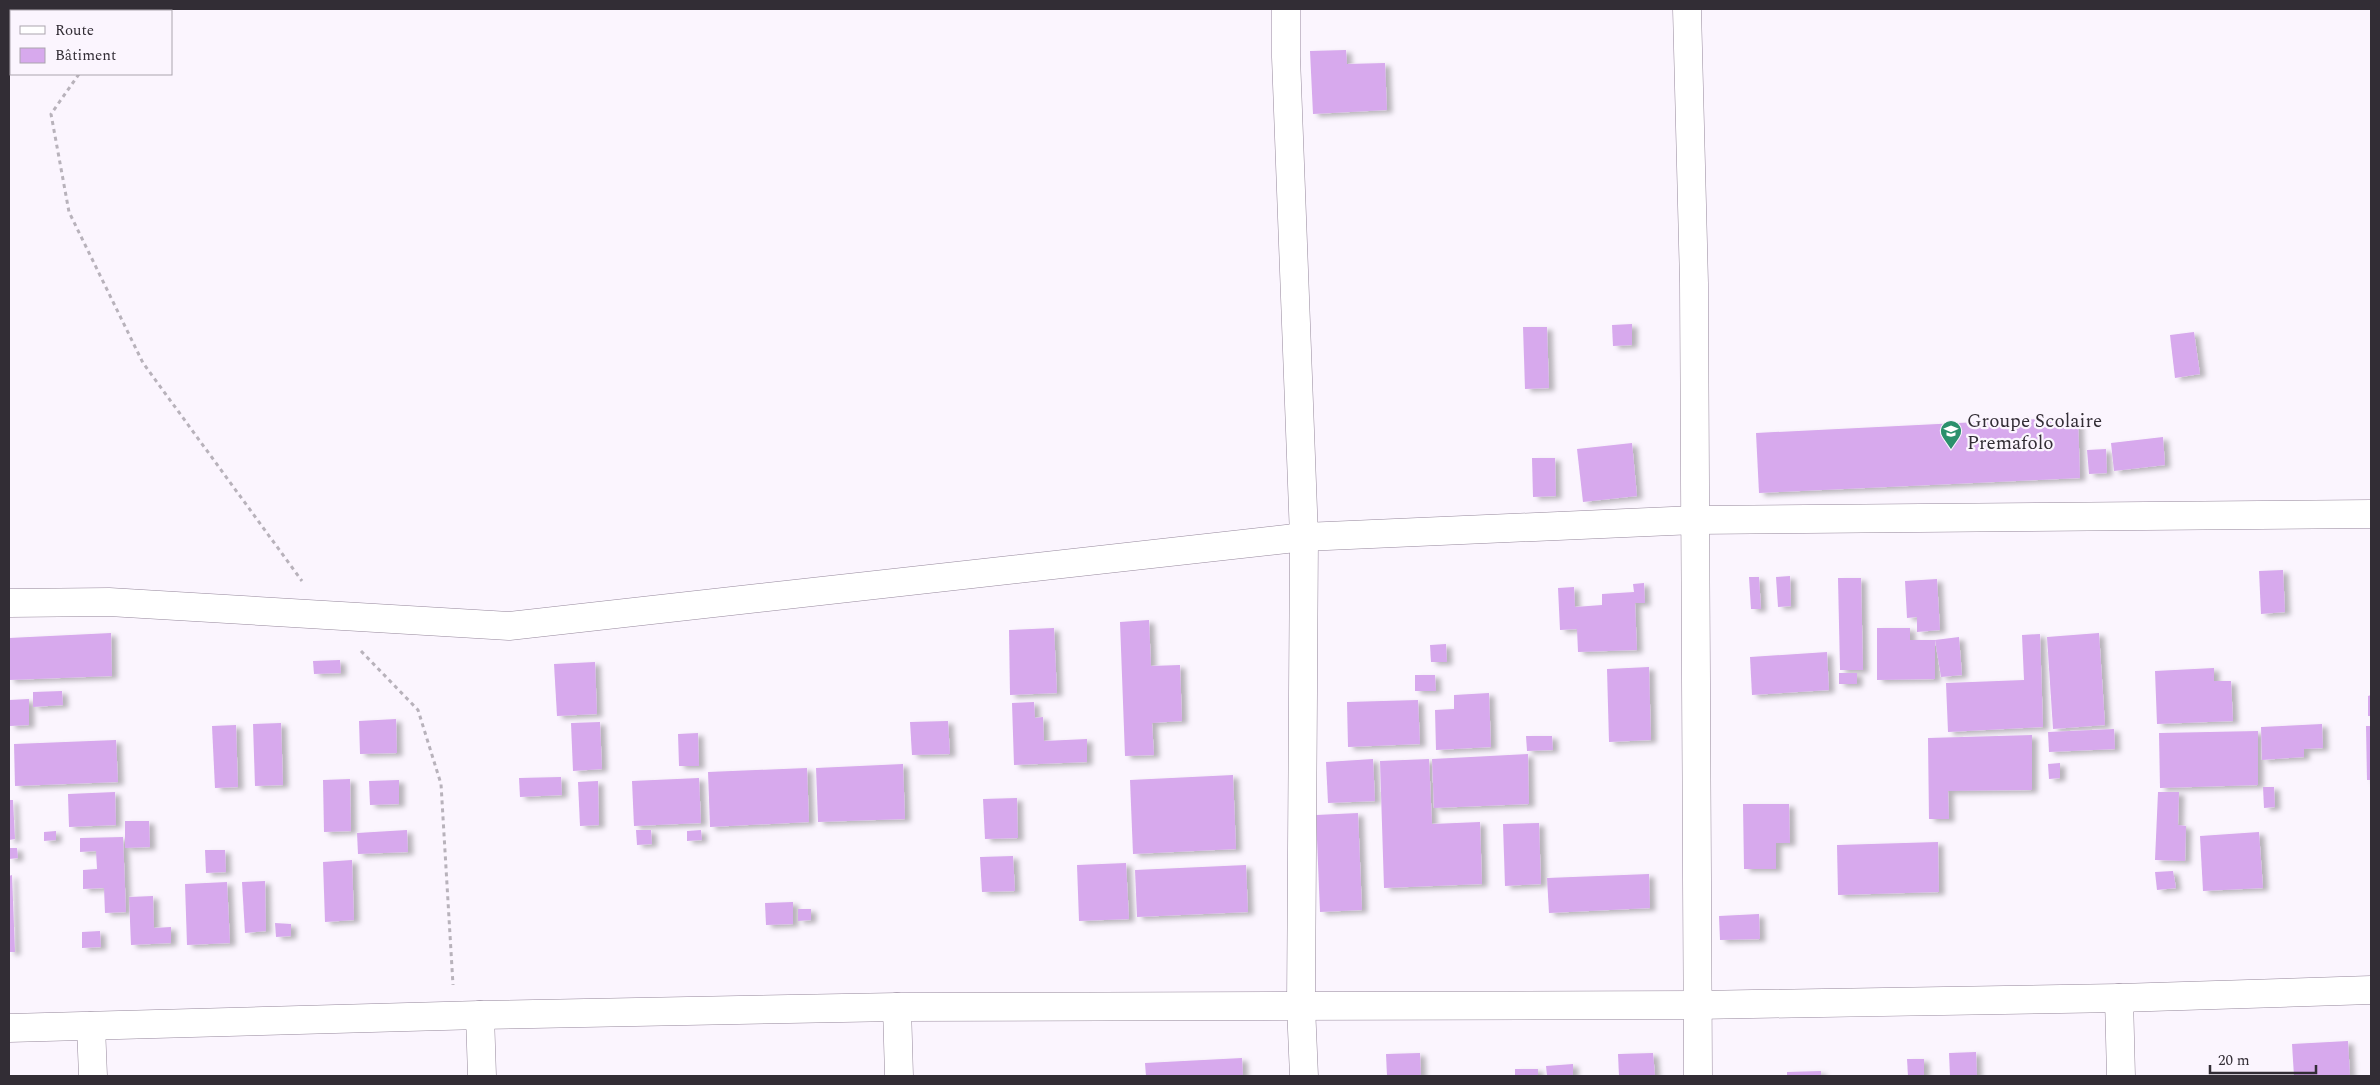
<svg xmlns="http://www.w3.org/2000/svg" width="2380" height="1085" viewBox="0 0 2380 1085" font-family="Spectral,serif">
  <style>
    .building { fill: #d7a9ed; filter: url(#shadow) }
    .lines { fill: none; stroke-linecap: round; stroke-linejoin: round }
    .minor-casing { stroke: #96889c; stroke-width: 29 }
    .path { stroke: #b8b2bb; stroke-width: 3; stroke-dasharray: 4 4; stroke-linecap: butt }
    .minor { stroke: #fff; stroke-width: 28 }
    .labels { text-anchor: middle; stroke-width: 4.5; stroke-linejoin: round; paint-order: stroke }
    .poi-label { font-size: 19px; fill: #322d35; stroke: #fbf5fe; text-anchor: start }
  </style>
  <defs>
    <filter id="shadow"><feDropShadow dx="5.5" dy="3" stdDeviation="2.5" flood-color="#0004"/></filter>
  </defs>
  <rect width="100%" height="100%" fill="#fbf5fe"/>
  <g class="building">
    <polygon points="1346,50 1347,64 1385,63 1387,110 1313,114 1310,51"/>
    <polygon points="1632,324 1632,345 1613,346 1612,325"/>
    <polygon points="1523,327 1547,327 1549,388 1525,389"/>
    <polygon points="2194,332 2200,374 2175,378 2170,335"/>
    <polygon points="2078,417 2080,478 1759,493 1756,433"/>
    <polygon points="2163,437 2165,465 2114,471 2111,443"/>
    <polygon points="1632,443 1637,496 1583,502 1577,449"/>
    <polygon points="2106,449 2107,473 2089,474 2087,450"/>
    <polygon points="1532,458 1555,458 1556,496 1533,497"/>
    <polygon points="2283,570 2285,612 2261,614 2259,571"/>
    <polygon points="1790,576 1791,606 1778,607 1776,577"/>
    <polygon points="1749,577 1759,577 1761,609 1751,609"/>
    <polygon points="1838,578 1861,578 1863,670 1840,670"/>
    <polygon points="1937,579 1940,630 1917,632 1917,617 1907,618 1905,581"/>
    <polygon points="1644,583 1645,603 1635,603 1637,650 1578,652 1577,629 1560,630 1558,588 1574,587 1575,607 1602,605 1602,594 1634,592 1633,584"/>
    <polygon points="1149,620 1151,666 1180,665 1182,721 1152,723 1154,755 1125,756 1120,622"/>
    <polygon points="1054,628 1057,693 1010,695 1009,630"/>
    <polygon points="1877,628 1910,628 1910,640 1935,640 1935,679 1877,680"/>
    <polygon points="111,633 112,676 9,680 9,638"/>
    <polygon points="2099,633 2105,725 2053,729 2047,637"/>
    <polygon points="2040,634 2043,727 1948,732 1946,683 2024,680 2022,635"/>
    <polygon points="1959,637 1962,675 1941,677 1935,640"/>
    <polygon points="1446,644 1447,662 1431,662 1430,645"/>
    <polygon points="1827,652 1829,690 1752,695 1750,657"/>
    <polygon points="340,660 341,673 314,674 313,661"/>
    <polygon points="595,662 597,714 557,716 554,664"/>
    <polygon points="1649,667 1651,740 1609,742 1607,669"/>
    <polygon points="2214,668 2214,681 2231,681 2233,721 2157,724 2155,671"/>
    <rect x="1839" y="673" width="18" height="11"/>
    <polygon points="1415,675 1435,675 1436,691 1415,691"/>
    <polygon points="62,691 63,705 33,707 33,692"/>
    <polygon points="1489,693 1491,747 1436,750 1435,710 1454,709 1454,695"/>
    <polygon points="2371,695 2371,716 2368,716 2368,696"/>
    <polygon points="29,699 29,725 10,726 9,700"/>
    <polygon points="1418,700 1420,744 1348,747 1347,702"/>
    <polygon points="1034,702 1035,718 1043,717 1044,741 1087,739 1087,762 1014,765 1012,703"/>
    <polygon points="396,719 397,753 360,754 359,721"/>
    <polygon points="948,721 950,754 912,755 910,722"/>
    <polygon points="600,722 602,769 573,771 571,723"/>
    <polygon points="281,723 283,785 255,786 253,724"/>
    <polygon points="2322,724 2323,748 2304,749 2304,757 2262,760 2261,727"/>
    <polygon points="236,725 238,787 215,788 212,726"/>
    <polygon points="2366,726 2371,726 2371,780 2367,780"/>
    <polygon points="2114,729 2115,749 2049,752 2048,732"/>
    <polygon points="2258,731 2258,785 2160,788 2159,733"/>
    <polygon points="698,733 699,766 679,766 678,734"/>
    <polygon points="2032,735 2032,790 1948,791 1949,819 1929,819 1928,738"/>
    <polygon points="1526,736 1552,736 1553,750 1527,751"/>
    <polygon points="116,740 118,782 15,786 14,744"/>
    <polygon points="1528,754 1529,804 1434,808 1432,759"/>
    <polygon points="1373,759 1375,801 1328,803 1326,762"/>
    <polygon points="1429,759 1432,824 1480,822 1482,884 1384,888 1380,761"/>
    <polygon points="2060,763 2060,778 2049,779 2048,764"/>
    <polygon points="903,764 905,819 818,822 816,768"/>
    <polygon points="807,768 809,822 710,827 708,772"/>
    <polygon points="1233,775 1236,849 1133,854 1130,780"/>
    <polygon points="561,777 562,795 520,797 519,778"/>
    <polygon points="699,778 701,823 634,826 632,781"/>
    <polygon points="350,779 351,831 324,832 323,780"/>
    <polygon points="399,780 399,804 370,805 369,781"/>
    <polygon points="598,781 599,825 580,826 578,782"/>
    <polygon points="2263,787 2274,787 2275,807 2264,808"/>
    <polygon points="115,792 116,825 69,827 68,794"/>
    <polygon points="2158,792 2179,792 2178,825 2186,826 2185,861 2155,860"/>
    <polygon points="1017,798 1018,838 985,839 983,799"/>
    <polygon points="9,800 13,800 15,839 9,840"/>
    <polygon points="1743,804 1789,804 1790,843 1776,843 1776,869 1744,869"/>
    <polygon points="1358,813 1362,910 1320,912 1316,815"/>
    <polygon points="125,821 149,821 150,847 125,848"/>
    <polygon points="1539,823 1541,884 1505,886 1503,824"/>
    <polygon points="407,830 408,852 358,854 357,833"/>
    <polygon points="636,830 651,830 652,844 637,845"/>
    <polygon points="701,830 702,840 687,841 687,831"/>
    <polygon points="56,831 56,840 44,841 44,832"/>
    <polygon points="2259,832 2263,888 2203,891 2200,836"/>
    <polygon points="123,837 126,912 105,913 104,888 83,889 83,870 97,869 96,851 80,852 80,838"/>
    <polygon points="1938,842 1939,892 1838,895 1837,845"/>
    <polygon points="9,848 17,848 18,858 9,859"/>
    <polygon points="205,850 225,850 226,872 206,873"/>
    <polygon points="1013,856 1015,891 982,892 980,857"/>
    <polygon points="352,860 354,920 325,922 323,862"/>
    <polygon points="1126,863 1129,919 1079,921 1077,865"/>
    <polygon points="1246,865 1248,912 1137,917 1135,870"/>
    <polygon points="2173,871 2176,888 2157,890 2155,872"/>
    <polygon points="1649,874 1650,908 1549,913 1547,878"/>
    <polygon points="12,875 15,952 9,952 9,876"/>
    <polygon points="265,881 266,931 245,933 242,882"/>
    <polygon points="227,882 230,943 187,945 185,884"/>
    <polygon points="153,896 154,928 171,927 171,943 131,945 129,897"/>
    <polygon points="793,902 793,924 766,925 765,903"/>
    <polygon points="798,909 811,909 811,920 798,921"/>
    <polygon points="1759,914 1760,939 1720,940 1719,916"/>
    <polygon points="275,923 291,924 291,936 276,937"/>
    <polygon points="100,931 101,947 82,948 82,932"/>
    <polygon points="2348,1041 2350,1076 2294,1076 2292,1044"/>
    <polygon points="1976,1052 1977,1076 1950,1076 1949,1053"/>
    <polygon points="1420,1053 1421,1076 1387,1076 1386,1054"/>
    <polygon points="1653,1053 1655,1076 1619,1076 1618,1054"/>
    <polygon points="1242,1058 1243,1076 1146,1076 1145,1063"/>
    <polygon points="1907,1059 1924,1059 1924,1076 1908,1076"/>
    <polygon points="1573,1064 1573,1076 1547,1076 1546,1066"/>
    <rect x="1515" y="1069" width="23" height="7"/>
    <polygon points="1821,1071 1821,1076 1787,1076 1787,1072"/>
  </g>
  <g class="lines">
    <g class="minor-casing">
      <g id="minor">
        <polyline points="1286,9 1286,57 1304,537 1301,1006 1304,1076"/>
        <polyline points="1687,9 1694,283 1698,1076"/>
        <polyline points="9,603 109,602 509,626 1304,537 1695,520 2371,514"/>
        <polyline points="2119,998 2121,1076"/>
        <polyline points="897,1007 899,1076"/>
        <polyline points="480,1015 482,1076"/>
        <polyline points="91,1026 93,1076"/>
        <polyline points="9,1028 480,1015 897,1007 1697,1005 2119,998 2371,990"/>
      </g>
    </g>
    <g class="path">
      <polyline points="129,11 131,9"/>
      <polyline points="79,74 51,114 69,212 143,363 302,581"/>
      <polyline points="361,651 418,710 441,784 453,985"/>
    </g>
    <use href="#minor" class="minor"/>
  </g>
  <defs>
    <g id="school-pin" transform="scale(1.125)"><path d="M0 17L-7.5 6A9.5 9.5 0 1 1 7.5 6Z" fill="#2b906c" stroke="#fbf5fe"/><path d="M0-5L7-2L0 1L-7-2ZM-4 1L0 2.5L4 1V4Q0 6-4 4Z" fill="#fff"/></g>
  </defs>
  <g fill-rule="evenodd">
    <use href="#school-pin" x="1951" y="431"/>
  </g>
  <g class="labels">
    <g class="poi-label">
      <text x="1967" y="427">Groupe Scolaire<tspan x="1967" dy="22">Premafolo</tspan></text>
    </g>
  </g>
  <rect width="2380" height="1085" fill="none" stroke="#322d35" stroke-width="20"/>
  <rect x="10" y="10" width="162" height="65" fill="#fbf5fe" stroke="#aba5ae"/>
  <rect x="20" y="26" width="25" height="8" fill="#ffffff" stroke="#aba5ae"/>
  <text x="55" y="35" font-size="15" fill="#322d35">Route</text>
  <rect x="20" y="48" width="25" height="15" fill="#d7a9ed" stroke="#aba5ae"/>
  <text x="55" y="60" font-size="15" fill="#322d35">Bâtiment</text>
  <path d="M2210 1065v8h106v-8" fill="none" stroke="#322d35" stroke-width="2.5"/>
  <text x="2218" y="1065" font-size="15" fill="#322d35" stroke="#fbf5fe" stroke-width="4" paint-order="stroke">20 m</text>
</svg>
